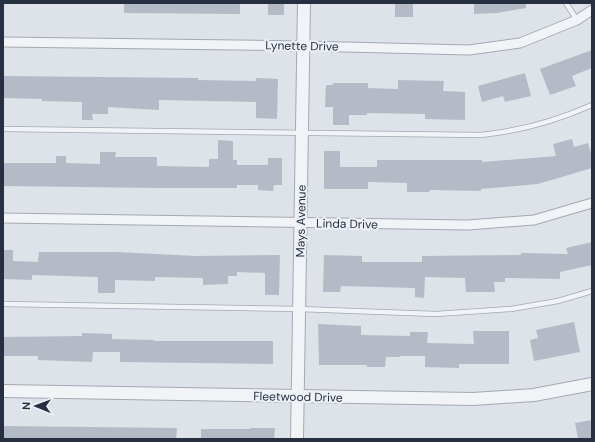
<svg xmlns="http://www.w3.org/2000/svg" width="595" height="442" viewBox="0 0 595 442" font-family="'DM Sans',sans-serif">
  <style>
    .building { fill: #b5bbc6 }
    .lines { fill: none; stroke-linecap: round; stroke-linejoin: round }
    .service-casing { stroke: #a3a9b3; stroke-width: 6 }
    .minor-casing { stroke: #a3a9b3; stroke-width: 11 }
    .tertiary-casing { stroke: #a3a9b3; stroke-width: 14 }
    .service { stroke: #f1f3f7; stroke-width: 4.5 }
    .minor { stroke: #f1f3f7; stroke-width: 9 }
    .tertiary { stroke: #f1f3f7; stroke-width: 12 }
    .labels { text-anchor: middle; stroke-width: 4; stroke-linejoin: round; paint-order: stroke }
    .street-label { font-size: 12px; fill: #263041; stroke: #eef1f6 }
  </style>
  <rect width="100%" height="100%" fill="#dee2e9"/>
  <g class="building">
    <polygon points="124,3 240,3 240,14 124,13"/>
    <rect x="268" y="3" width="16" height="12"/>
    <rect x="395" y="3" width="18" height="14"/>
    <polygon points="474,3 526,3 526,8 497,13 474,14"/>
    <polygon points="592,50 592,68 572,76 576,86 550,95 540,69"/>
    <polygon points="525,73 531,96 505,102 503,96 482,102 478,86"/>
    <polygon points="3,76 198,78 198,80 256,81 256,78 278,79 277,119 256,118 256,102 159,100 159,110 108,107 108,114 92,114 93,120 82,120 82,102 42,101 42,99 3,98"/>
    <polygon points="398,80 444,81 443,91 465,92 465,120 425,119 425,114 367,113 367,115 349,115 349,125 333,125 333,107 325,107 326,85 333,85 333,83 368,83 368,88 398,89"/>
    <polygon points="572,139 574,147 588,143 592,157 592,168 538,184 481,189 481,191 430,190 429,192 407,192 407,183 368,182 368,189 324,189 324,151 340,151 340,167 377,167 377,160 482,160 482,162 556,156 553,144"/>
    <polygon points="218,140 233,141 233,160 237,160 237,165 268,165 268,158 282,158 282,185 274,185 273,191 258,190 258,185 237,185 237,188 157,188 3,186 3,163 56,163 56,156 66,156 66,163 100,164 100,152 116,152 115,157 157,157 157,166 209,167 209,159 218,159"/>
    <polygon points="592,242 592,265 560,272 560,279 505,278 505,282 494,282 495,292 466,292 465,278 425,277 424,298 415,297 415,288 341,286 340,292 323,292 324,255 362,256 362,262 422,262 422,256 521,255 521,253 568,254 566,248"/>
    <polygon points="3,250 13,250 13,261 38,262 39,252 116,252 196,256 280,255 279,295 265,295 265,273 237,272 237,276 228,276 228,284 203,285 203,278 155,277 155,281 115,280 115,293 98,293 98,277 32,275 32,280 3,279"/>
    <polygon points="574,322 580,352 534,361 530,340 538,338 536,330"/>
    <polygon points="318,324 361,326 361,335 410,336 410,332 428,332 427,343 474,344 473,331 509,331 509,364 459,364 459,368 425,367 425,356 400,356 400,357 386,357 385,367 367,367 367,365 319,365"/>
    <polygon points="82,333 112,334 112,339 154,340 154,341 273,341 273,364 120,362 120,352 93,352 92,362 38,360 38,356 3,356 3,337 82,336"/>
    <polygon points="592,420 592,439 578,439 575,423"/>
    <polygon points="3,426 177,428 176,439 3,439"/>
    <polygon points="250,428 275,428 274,439 201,439 201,429 250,429"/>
  </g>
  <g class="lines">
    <g class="service-casing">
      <g id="service">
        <polyline points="566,3 577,20"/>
        <path d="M 3,129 L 481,135 C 520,131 556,121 592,105"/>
        <polyline points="3,304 299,309 436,314 511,309 558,301 592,291"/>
      </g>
    </g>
    <g class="minor-casing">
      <g id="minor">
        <polyline points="3,42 304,46 469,50 520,43 577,20 592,10"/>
        <polyline points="3,218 468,225 534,220 592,203"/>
      </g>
    </g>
    <g class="tertiary-casing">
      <g id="tertiary">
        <polyline points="3,391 473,399 534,395 592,384"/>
        <polyline points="297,439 304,3"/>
      </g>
    </g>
    <use href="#service" class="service"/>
    <use href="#minor" class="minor"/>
    <use href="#tertiary" class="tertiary"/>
  </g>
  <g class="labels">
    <g class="street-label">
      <text transform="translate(302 46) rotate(1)" y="4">Lynette Drive</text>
      <text transform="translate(301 221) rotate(-89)" y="4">Mays Avenue</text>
      <text transform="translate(347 224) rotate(1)" y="4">Linda Drive</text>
      <text transform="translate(298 397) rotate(1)" y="4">Fleetwood Drive</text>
    </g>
  </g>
  <rect width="595" height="442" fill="none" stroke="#263041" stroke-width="8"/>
  <g transform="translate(36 406) rotate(271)" stroke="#eef1f6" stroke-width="3" paint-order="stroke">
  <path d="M0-3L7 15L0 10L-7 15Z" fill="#263041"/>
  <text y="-6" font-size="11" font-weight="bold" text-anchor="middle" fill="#263041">N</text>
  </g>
</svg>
